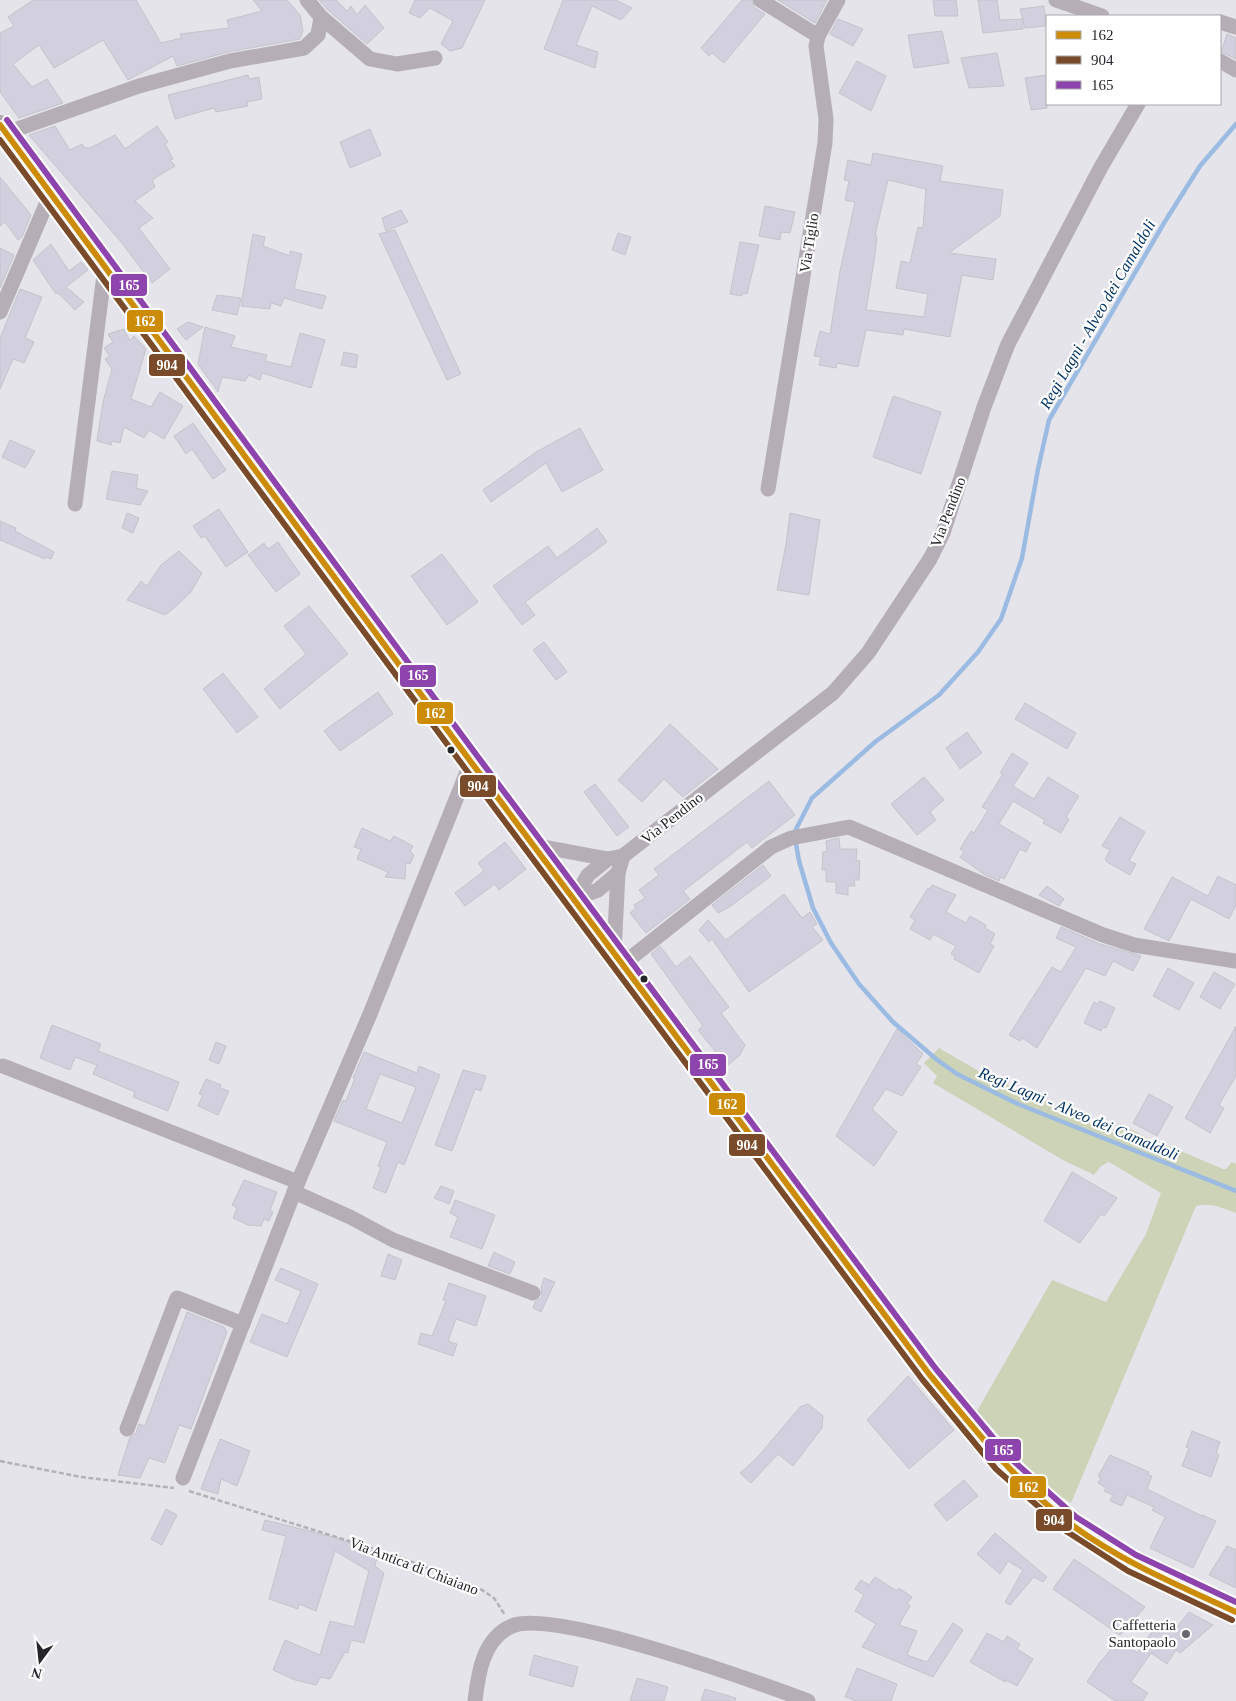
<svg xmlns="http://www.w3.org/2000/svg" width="1236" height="1701" viewBox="0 0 1236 1701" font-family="Georgia,serif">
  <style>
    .green { fill: #ccd3b7 }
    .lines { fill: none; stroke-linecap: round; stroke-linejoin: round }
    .stream { stroke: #9cbbe3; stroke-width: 4.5 }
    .building { fill: #d2cfde; stroke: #c5c4ca; fill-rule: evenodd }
    .path { stroke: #b5b1b8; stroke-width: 2.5; stroke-dasharray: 5 2.5; stroke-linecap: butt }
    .minor { stroke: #b5aeb7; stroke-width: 15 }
    .major { stroke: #afa8b1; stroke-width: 20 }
    .bus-1-casing { stroke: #fff; stroke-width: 10 }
    .bus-2-casing { stroke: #fff; stroke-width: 10 }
    .bus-3-casing { stroke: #fff; stroke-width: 10 }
    .bus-1 { stroke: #cd8c08; stroke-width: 6 }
    .bus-2 { stroke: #7a4b2a; stroke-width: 6 }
    .bus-3 { stroke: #8e44ad; stroke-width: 6 }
    .bus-dot { fill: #26252a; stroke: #fff; stroke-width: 2 }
    .poi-dot { fill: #69686e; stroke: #fff; stroke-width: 2 }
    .labels { text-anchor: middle; stroke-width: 4.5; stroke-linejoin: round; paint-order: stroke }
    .street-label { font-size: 15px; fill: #26252a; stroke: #fff }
    .poi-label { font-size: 15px; fill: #26252a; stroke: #fff; text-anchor: end }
    .water-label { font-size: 16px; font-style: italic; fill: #033364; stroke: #fff }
    .line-badge { stroke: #fff; stroke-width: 2 }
    .badge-label { font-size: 14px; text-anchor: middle; font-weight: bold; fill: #fff }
  </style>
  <rect width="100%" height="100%" fill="#e5e4eb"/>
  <path class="green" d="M 939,1048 L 982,1073 L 1115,1134 L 1120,1123 L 1158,1144 L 1164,1144 L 1223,1169 L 1226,1169 L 1232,1162 L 1236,1164 L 1236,1213 C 1223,1208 1210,1202 1196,1206 L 1071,1503 L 1042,1483 L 977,1411 L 1052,1280 L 1106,1302 L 1146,1234 L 1161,1193 L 1109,1162 L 1101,1166 L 1094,1175 L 1063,1160 L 933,1083 L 937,1076 L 924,1063 Z"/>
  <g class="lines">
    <polyline class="stream" points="1236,124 1200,166 1164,223 1049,420 1038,469 1022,558 1001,619 978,652 939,695 875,742 812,798 794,833 799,861 813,908 831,943 859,984 893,1022 936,1059 957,1074 1018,1104 1236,1191"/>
  </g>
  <g class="building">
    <polygon points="33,0 136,0 161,43 182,38 180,34 229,28 227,20 262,11 253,0 287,0 300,15 303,31 300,39 228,52 177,66 173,56 128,80 103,40 54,68 39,45 13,64 32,87 47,79 63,103 19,118 0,92 0,33 14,26 8,17"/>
    <polygon points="319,0 336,0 347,11 351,6 357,15 365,5 384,28 367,44 328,10"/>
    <polygon points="415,0 485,0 462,48 450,51 441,44 453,21 430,8 420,18 409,13"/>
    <polygon points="563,0 616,0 632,8 621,20 592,6 576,45 598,52 595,68 544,49"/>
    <polygon points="742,0 751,0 755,8 765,14 724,63 712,53 709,56 701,48"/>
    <polygon points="778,0 827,0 815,23"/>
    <polygon points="933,0 956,0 958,16 935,16"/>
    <polygon points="978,0 997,0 1000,20 1023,19 1023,29 983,33"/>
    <polygon points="1044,6 1046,26 1025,28 1020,9"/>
    <polygon points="838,19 863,29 853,46 830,34"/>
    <polygon points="942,31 949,63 914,68 908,35"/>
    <polygon points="1227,34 1236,38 1236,59 1221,52"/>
    <polygon points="997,53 1004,86 969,88 961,58"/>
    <polygon points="857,61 886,76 871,111 839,93"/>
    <polygon points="248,75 249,79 259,77 262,99 247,102 248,106 216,112 214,108 175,119 168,95"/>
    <polygon points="1047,75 1047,108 1031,110 1025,78"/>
    <polygon points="55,126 70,150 82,144 85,148 90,148 115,135 125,149 157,126 168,142 165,144 173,159 170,160 175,166 152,180 155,187 135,201 153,218 139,228 170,269 152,283 121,242 29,135"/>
    <polygon points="370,129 381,155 350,168 340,142"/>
    <path d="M 873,153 L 943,166 L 940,181 L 1003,190 L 1000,216 L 949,253 L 996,259 L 993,280 L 962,275 L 950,337 L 904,329 L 903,335 L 866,330 L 858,367 L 837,363 L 836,368 L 819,365 L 821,357 L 814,356 L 820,331 L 830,334 L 840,271 L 855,202 L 845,200 L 849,181 L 844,180 L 848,160 L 871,165 ZM 888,180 L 926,189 L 923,228 L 918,227 L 910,263 L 901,261 L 896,288 L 928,294 L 924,317 L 866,310 L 875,255 L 877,236 L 875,235 Z"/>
    <polygon points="0,177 31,215 22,237 18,240 5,222 0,226"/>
    <polygon points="765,206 795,212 790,233 781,232 780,240 759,236"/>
    <polygon points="401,210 408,222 386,231 382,218"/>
    <polygon points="395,230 461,374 447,380 379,234"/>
    <polygon points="618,233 631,237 625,255 612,250"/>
    <polygon points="253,234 265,237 263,246 290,256 290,251 302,254 294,289 326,296 322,309 284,298 281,306 271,303 270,309 241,306"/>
    <polygon points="740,242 759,245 747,294 742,293 742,296 730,294"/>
    <polygon points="51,244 69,271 81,262 88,270 66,287 84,302 75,310 58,293 56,294 33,260"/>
    <polygon points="0,248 14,255 0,288"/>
    <polygon points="20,289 42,297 25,338 34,342 24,363 13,359 0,389 0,338"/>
    <polygon points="217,295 241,298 237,315 212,310"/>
    <polygon points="188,322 203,327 186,340 177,329"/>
    <polygon points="205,327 235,336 231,347 267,355 265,361 291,367 300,333 325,340 311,388 262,373 260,380 249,375 245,381 222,377 218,392 198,364"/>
    <polygon points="124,329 130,341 134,336 146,349 131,399 151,407 160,392 183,406 164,439 149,430 144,438 124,427 120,443 112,441 111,445 97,441 103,402 112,369 105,359 110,356 104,348 113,342 108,334"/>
    <polygon points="344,352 358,355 356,368 341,365"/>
    <polygon points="893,396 941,412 921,474 873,457"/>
    <polygon points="193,423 226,470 213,479 192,449 186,454 174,436"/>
    <polygon points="580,428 603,470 562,492 546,463 491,502 483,490 536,452"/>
    <polygon points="10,440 35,451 25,468 2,457"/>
    <polygon points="112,471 138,475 136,488 148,491 140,505 106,499"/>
    <polygon points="219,509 248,552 226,567 205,536 201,538 193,526"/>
    <polygon points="127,513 139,518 133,533 122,528"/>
    <polygon points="790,513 820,520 809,595 777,590 786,544"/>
    <polygon points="0,521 16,528 15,531 54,552 51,559 46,557 45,559 0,540"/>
    <polygon points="597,528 607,542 525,602 535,615 522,625 493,586 548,546 557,558"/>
    <polygon points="278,542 300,574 276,592 248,555 264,543 268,549"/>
    <polygon points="179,551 202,573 191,592 173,609 165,615 127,600 141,581 147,586 161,565"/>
    <polygon points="442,554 478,602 447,625 411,576"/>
    <polygon points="309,606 348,654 280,709 264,689 306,654 284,626"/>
    <polygon points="544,642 567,672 556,680 533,650"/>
    <polygon points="223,673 258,717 237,733 203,689"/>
    <polygon points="378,692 393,714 340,751 324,731"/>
    <polygon points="1025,703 1076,733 1067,749 1015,719"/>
    <polygon points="670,724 718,769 683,797 664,779 642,802 618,780"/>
    <polygon points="967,732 982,753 960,769 946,748"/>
    <polygon points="1012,753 1028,763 1013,786 1034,799 1048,777 1079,796 1066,817 1069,819 1061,833 1043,823 1045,820 1013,801 999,824 1031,843 1026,852 1020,849 1004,879 1000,877 999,881 985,875 960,857 964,852 960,849 971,831 974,833 988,810 982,807 1003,774 1000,773"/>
    <polygon points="924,777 944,800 930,812 936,820 917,835 891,804"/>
    <polygon points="769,781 795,815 752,848 747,842 683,891 690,899 646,933 630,913 636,908 634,905 645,898 639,890 659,875 654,869"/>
    <polygon points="595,784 629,827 617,836 584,792"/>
    <polygon points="1120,817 1145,832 1129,861 1136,864 1130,875 1107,862 1105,859 1110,850 1102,846"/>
    <polygon points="362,828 390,841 394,836 413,846 410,851 414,855 410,864 406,863 405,879 385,877 388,872 357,859 361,849 354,847"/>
    <polygon points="839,838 840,849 857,849 856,860 860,861 859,880 854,880 855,886 848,886 848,895 836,893 836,882 826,882 826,870 822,870 823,852 827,851 826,841"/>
    <polygon points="505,842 526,869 499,890 495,884 465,906 455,893 484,871 478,863"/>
    <polygon points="763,865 771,876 731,906 718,913 712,905"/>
    <polygon points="1218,876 1236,885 1236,905 1229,919 1191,899 1169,941 1144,929 1172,877 1208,896"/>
    <polygon points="932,885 956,895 946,912 966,923 970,916 986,925 985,928 995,934 990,944 994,946 979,973 954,959 955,956 951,954 956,946 933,934 930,940 910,929 915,920 910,917 928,888 930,889"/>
    <polygon points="1047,886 1064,899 1059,906 1039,895"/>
    <polygon points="784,894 802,918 810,912 817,924 812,927 823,940 749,992 712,939 709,942 699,930 708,920 726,940"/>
    <polygon points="1061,927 1100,944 1141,956 1133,971 1113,961 1105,976 1086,968 1037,1048 1022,1038 1020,1041 1009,1035 1052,967 1061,972 1076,947 1056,938"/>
    <polygon points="660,946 676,967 690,956 729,1007 721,1013 745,1045 740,1055 727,1066 698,1030 703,1026 651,954"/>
    <polygon points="1168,968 1194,983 1179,1010 1153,996"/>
    <polygon points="1214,972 1235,984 1220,1009 1200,997"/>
    <polygon points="1100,1001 1115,1008 1106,1028 1103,1027 1101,1031 1084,1023 1094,1002 1098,1004"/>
    <polygon points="52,1025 101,1044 98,1051 179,1082 168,1111 133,1097 135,1092 93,1074 97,1065 75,1057 70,1070 40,1058"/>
    <polygon points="1236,1026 1236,1076 1219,1105 1224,1108 1210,1133 1185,1118"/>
    <polygon points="897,1029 923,1054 916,1064 921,1067 902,1096 886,1089 872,1109 897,1132 874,1166 836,1136"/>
    <polygon points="216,1042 226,1046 219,1064 209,1060"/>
    <path d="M 364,1052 L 417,1073 L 419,1066 L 440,1075 L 404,1165 L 398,1162 L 386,1193 L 373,1188 L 381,1167 L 378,1166 L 387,1142 L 334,1121 L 343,1100 L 346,1101 L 355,1078 L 353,1078 ZM 380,1074 L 416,1087 L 402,1123 L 366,1109 Z"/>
    <polygon points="463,1070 486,1076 481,1091 475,1089 452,1151 435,1145"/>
    <polygon points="206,1079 221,1085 220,1088 229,1091 218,1115 198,1106 203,1095 199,1094"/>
    <polygon points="1149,1094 1173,1107 1157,1136 1133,1123"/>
    <polygon points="1072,1172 1117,1198 1104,1216 1101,1214 1080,1243 1044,1221"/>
    <polygon points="244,1180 277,1192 270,1210 273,1212 269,1221 264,1219 261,1226 248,1225 233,1218 237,1208 232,1205"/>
    <polygon points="441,1186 454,1191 449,1204 434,1198"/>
    <polygon points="455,1200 495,1215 482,1249 450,1237 458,1217 450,1213"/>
    <polygon points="494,1252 515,1262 510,1274 488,1266"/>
    <polygon points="388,1254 402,1260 395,1280 381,1276"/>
    <polygon points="281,1268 318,1284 287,1357 250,1342 262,1314 287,1324 301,1291 275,1280"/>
    <polygon points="544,1278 555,1282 541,1312 533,1308 535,1302 542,1297 541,1288"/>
    <polygon points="449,1283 486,1296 476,1326 456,1319 448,1341 457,1344 453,1356 418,1344 421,1333 432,1336 446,1301 443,1300"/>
    <polygon points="187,1312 224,1327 227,1332 191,1429 179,1425 165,1463 149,1458 140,1478 118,1475 130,1437 136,1433 139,1424 145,1426"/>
    <polygon points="908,1376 954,1430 909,1469 867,1420"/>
    <polygon points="808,1404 823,1416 822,1428 793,1466 778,1454 751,1483 740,1473 756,1459 800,1407"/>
    <polygon points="1192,1431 1220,1442 1216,1453 1219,1455 1211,1477 1182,1466 1189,1448 1186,1447"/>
    <polygon points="220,1439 250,1451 237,1486 221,1479 218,1494 201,1489"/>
    <polygon points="1110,1455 1149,1472 1148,1475 1152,1476 1147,1489 1202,1516 1202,1515 1216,1521 1193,1568 1150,1548 1165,1517 1152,1510 1154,1507 1127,1495 1122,1506 1110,1501 1113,1495 1104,1491 1106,1488 1098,1483 1101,1478 1098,1476"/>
    <polygon points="964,1480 978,1496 947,1521 934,1505"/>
    <polygon points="166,1509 177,1515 162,1545 151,1539"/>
    <polygon points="265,1520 333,1537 378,1553 375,1566 384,1573 364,1643 351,1640 348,1653 345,1652 330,1679 321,1677 316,1685 295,1680 273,1670 285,1640 320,1655 330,1621 354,1627 369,1571 335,1551 316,1611 299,1604 298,1609 269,1599 286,1536 262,1530"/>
    <polygon points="995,1533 1047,1577 1043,1582 1034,1577 1010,1605 1005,1602 1023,1570 1008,1561 1000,1574 977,1554"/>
    <polygon points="1227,1546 1236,1550 1236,1588 1209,1575"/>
    <polygon points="1074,1559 1145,1607 1120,1635 1053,1589"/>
    <polygon points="875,1577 897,1591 899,1588 912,1597 907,1604 910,1606 899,1625 917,1631 907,1655 927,1662 953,1623 963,1630 933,1677 862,1647 876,1624 855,1611 864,1595 855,1589 861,1580 869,1585"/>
    <polygon points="1189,1612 1213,1625 1180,1653 1176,1650 1167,1664 1151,1653 1131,1682 1148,1693 1143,1701 1115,1701 1087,1682 1100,1662 1120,1639 1137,1653 1159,1621 1174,1631"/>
    <polygon points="987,1633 1004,1642 1007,1636 1020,1644 1017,1649 1033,1659 1017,1686 1006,1680 1005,1682 970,1662"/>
    <polygon points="534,1655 578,1667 573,1687 529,1675"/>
    <polygon points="857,1668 897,1684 891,1701 856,1701 845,1697"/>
    <polygon points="637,1678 668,1687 664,1701 630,1701"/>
    <polygon points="705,1689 736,1698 735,1701 701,1701"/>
  </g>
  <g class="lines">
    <g class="path">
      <polyline points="0,1461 81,1477 174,1488"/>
      <polyline points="189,1491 397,1556 479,1588 494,1598 505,1615"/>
    </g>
    <g class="minor">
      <polyline points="307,0 321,17 370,59 397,64 435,58"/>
      <polyline points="760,0 818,36"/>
      <polyline points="1056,0 1102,16"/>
      <polyline points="1220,22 1236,27"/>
      <polyline points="1220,61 1236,70"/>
      <polyline points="6,133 139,86 230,61 304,48 318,35 321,17"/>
      <polyline points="0,312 51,193"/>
      <polyline points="768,489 825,143 826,119 816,46 818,36 838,0"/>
      <polyline points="75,504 105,267"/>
      <polyline points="533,845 608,859 623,856 833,693 868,653 930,559 943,533 984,407 1008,344 1101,167 1138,104"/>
      <polyline points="574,899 588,875 608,859"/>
      <polyline points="574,899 598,890 618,873"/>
      <polyline points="614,952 618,873 623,856"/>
      <polyline points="623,964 771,847 791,838 849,827 1103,935 1134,945 1236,961"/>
      <polyline points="3,1066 298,1182"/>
      <polyline points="294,1192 350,1217 393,1240 533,1293"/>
      <polyline points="127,1429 177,1298 243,1324"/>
      <polyline points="183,1478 298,1182 370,1014 471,762"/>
      <path d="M 475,1701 C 478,1674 483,1638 512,1626 C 554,1608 757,1682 808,1701"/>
    </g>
    <polyline class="major" points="0,125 471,762 807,1211 929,1374 1003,1463 1071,1524 1103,1546 1132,1563 1236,1612"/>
    <g class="bus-1-casing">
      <path id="bus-1" d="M 0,125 L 471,762 L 929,1374 C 973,1427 1016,1483 1072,1525 C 1122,1562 1180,1586 1236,1612"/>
    </g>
    <g class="bus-2-casing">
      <polyline id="bus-2" points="0,140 464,767 922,1379 996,1469 1066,1531 1128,1571 1232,1620"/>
    </g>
    <g class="bus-3-casing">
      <polyline id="bus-3" points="7,120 478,757 936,1369 1009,1457 1076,1517 1136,1555 1236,1602"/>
    </g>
    <use href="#bus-1" class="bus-1"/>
    <use href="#bus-2" class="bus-2"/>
    <use href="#bus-3" class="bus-3"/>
  </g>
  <g class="bus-dot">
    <circle cx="451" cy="750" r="4.5"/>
    <circle cx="644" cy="979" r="4.5"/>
  </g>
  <circle class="poi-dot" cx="1186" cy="1634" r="5"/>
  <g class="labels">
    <g class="street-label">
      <text transform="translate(809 243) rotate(-81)" y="5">Via Tiglio</text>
      <text transform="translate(948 512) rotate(-69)" y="5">Via Pendino</text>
      <text transform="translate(672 818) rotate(-38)" y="5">Via Pendino</text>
      <text transform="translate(414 1566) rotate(21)" y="5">Via Antica di Chiaiano</text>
    </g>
    <g class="poi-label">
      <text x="1176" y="1630">Caffetteria<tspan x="1176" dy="17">Santopaolo</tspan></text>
    </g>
    <g class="water-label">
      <text transform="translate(1097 314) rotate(-60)" y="6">Regi Lagni - Alveo dei Camaldoli</text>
      <text transform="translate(1079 1113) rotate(23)" y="6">Regi Lagni - Alveo dei Camaldoli</text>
    </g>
  </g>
  <g class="line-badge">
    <rect x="110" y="273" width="38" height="24" rx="5" fill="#8e44ad"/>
    <rect x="126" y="309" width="38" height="24" rx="5" fill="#cd8c08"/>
    <rect x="148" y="353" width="38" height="24" rx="5" fill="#7a4b2a"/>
    <rect x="399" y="664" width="38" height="24" rx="5" fill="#8e44ad"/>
    <rect x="416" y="701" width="38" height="24" rx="5" fill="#cd8c08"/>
    <rect x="459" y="774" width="38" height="24" rx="5" fill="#7a4b2a"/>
    <rect x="689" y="1053" width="38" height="24" rx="5" fill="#8e44ad"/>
    <rect x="708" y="1092" width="38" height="24" rx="5" fill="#cd8c08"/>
    <rect x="728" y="1133" width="38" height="24" rx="5" fill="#7a4b2a"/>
    <rect x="984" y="1438" width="38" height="24" rx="5" fill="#8e44ad"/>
    <rect x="1009" y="1475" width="38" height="24" rx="5" fill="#cd8c08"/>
    <rect x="1035" y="1508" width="38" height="24" rx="5" fill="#7a4b2a"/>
  </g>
  <g class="badge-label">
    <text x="129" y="290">165</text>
    <text x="145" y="326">162</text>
    <text x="167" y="370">904</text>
    <text x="418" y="680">165</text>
    <text x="435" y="718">162</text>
    <text x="478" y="791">904</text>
    <text x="708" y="1069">165</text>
    <text x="727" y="1109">162</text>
    <text x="747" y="1150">904</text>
    <text x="1003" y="1455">165</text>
    <text x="1028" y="1492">162</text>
    <text x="1054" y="1525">904</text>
  </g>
  <rect x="1046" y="15" width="175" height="90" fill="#ffffff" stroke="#a8a8aa"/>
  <rect x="1056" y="31" width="25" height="8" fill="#cd8c08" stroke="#a8a8aa"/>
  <text x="1091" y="40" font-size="15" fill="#26252a">162</text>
  <rect x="1056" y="56" width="25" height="8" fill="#7a4b2a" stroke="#a8a8aa"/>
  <text x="1091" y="65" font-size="15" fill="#26252a">904</text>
  <rect x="1056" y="81" width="25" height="8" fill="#8e44ad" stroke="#a8a8aa"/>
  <text x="1091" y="90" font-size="15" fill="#26252a">165</text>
  <g transform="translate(40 1661) rotate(195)" stroke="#ffffff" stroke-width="4" paint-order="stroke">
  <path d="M0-4L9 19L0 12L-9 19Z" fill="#26252a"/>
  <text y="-8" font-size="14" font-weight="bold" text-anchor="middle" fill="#26252a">N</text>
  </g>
</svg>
